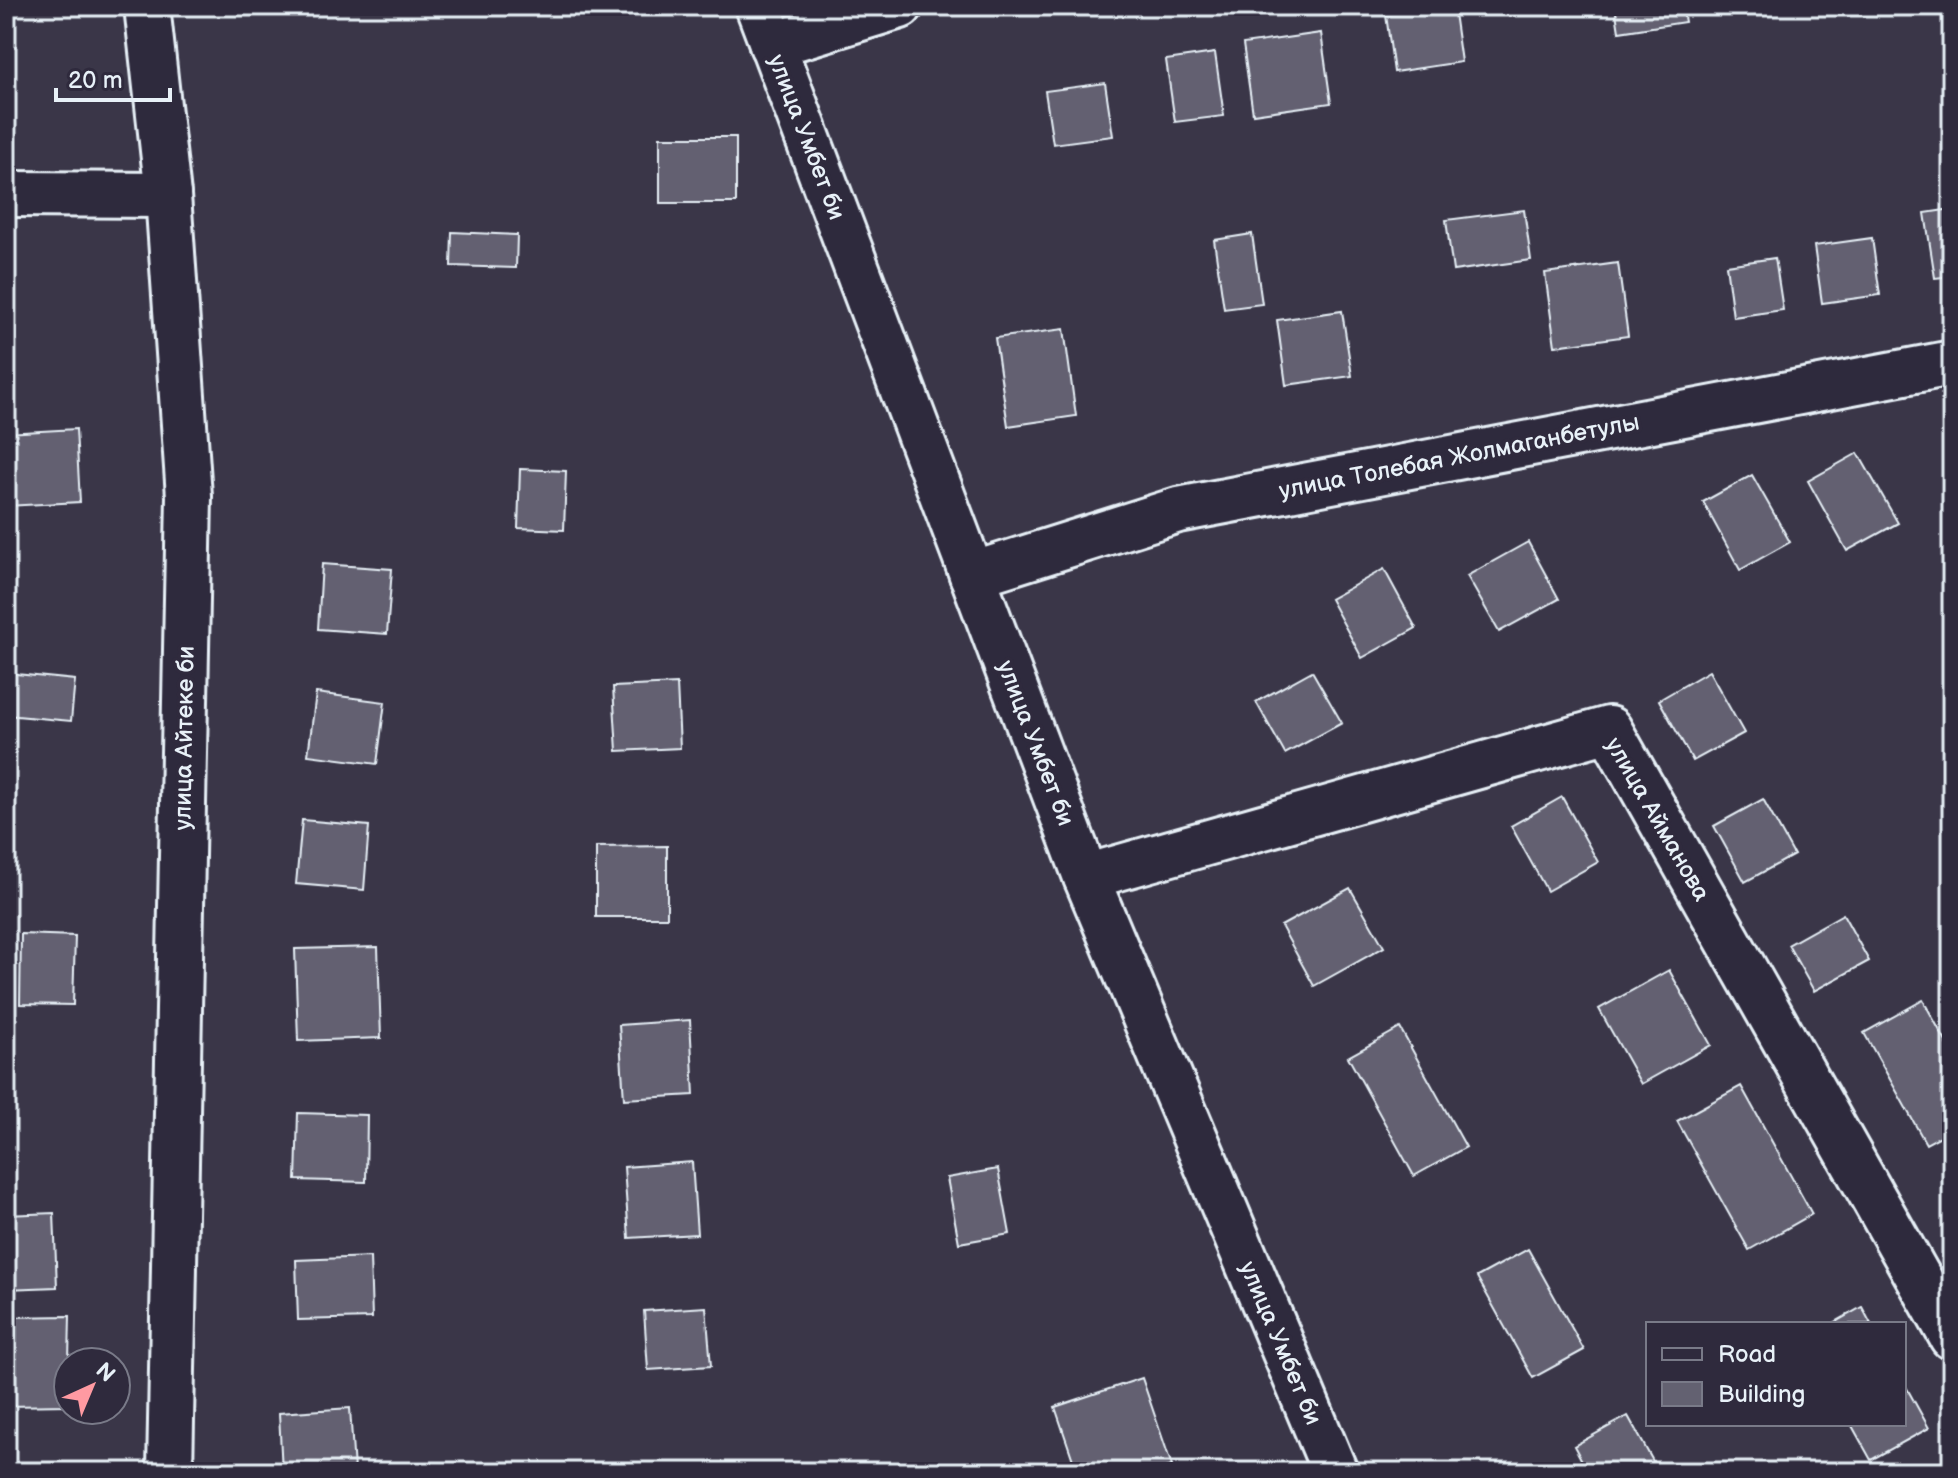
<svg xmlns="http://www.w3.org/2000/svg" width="1958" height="1478" viewBox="0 0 1958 1478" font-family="'Balsamiq Sans',sans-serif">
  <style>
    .building { fill: #636171; stroke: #e8f1f8; stroke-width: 2 }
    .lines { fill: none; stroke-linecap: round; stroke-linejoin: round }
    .minor-casing { stroke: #e8f1f8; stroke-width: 50 }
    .tertiary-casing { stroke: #e8f1f8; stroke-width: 50 }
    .minor { stroke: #2f2a3d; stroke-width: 44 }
    .tertiary { stroke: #2f2a3d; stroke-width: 44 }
    .labels { text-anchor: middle; stroke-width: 7; stroke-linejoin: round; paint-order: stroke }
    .street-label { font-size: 24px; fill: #e8f1f8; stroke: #2f2a3d }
  </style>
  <rect width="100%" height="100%" fill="#3a3648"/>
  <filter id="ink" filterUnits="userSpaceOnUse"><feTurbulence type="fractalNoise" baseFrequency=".0125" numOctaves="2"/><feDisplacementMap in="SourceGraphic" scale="16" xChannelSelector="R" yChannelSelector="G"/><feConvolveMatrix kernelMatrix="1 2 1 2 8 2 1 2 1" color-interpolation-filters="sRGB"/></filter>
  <g filter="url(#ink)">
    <g class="building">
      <polygon points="1453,6 1461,62 1394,72 1386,15"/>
      <polygon points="1615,6 1682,6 1685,22 1619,32"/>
      <polygon points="1321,33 1331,103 1253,114 1243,44"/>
      <polygon points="1215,53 1224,116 1175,122 1166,60"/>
      <polygon points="1105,83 1113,136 1053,144 1045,91"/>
      <rect x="660" y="137" width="76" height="66"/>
      <polygon points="1952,209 1952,276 1935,278 1925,213"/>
      <polygon points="1524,210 1531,260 1453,271 1446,220"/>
      <polygon points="452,232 517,235 516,268 451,266"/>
      <polygon points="1252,234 1262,304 1224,309 1214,240"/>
      <polygon points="1872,238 1880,295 1822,303 1814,246"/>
      <polygon points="1775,258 1783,310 1733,317 1726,265"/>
      <polygon points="1618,263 1628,336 1555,346 1545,273"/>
      <polygon points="1342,311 1352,376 1286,385 1277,320"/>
      <polygon points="1064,329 1076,416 1008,426 995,338"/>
      <polygon points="76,429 80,502 6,506 6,433"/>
      <polygon points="1858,453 1898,523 1847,551 1808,481"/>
      <polygon points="520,469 566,471 564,530 518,528"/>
      <polygon points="1752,475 1790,542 1740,570 1703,502"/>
      <polygon points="1528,542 1559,599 1499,632 1467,576"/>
      <polygon points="322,564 392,569 387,634 318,629"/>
      <polygon points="1384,569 1416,628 1362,658 1330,599"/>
      <polygon points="1312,671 1342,723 1285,754 1256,702"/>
      <polygon points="1709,671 1744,733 1693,761 1659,700"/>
      <polygon points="6,673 75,680 71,721 6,715"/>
      <polygon points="677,684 680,748 617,751 613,687"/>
      <polygon points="316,693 385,702 377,764 308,755"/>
      <polygon points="1562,797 1598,862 1547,891 1511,826"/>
      <polygon points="1763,799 1794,855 1745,882 1714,826"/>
      <polygon points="302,820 369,826 364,890 296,884"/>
      <polygon points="667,846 667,917 596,917 596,847"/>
      <polygon points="1350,888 1384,947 1314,986 1281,926"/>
      <polygon points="1843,914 1869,961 1814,991 1788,945"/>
      <polygon points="21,934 75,936 73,1005 20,1004"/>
      <polygon points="378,947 381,1038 298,1041 295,949"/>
      <polygon points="1669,970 1711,1045 1641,1084 1599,1009"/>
      <polygon points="1923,1000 1952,1053 1952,1130 1926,1144 1864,1033"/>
      <polygon points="690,1020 694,1095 624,1099 619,1025"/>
      <polygon points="1400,1028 1466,1147 1414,1176 1348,1057"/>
      <polygon points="1741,1086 1812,1214 1749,1250 1677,1121"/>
      <polygon points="298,1113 367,1115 366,1182 296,1180"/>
      <polygon points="692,1162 697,1234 629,1238 624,1167"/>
      <polygon points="998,1169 1010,1234 959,1243 947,1178"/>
      <polygon points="54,1213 57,1287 6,1289 6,1215"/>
      <polygon points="1528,1249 1584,1350 1533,1378 1477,1277"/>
      <polygon points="370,1257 372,1318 298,1320 296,1260"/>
      <polygon points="706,1307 711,1366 648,1370 644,1311"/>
      <polygon points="1862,1307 1871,1324 1832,1324"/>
      <polygon points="70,1316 68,1405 6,1406 6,1317"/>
      <polygon points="1142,1378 1172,1466 1154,1472 1077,1472 1055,1407"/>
      <polygon points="1904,1383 1929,1428 1871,1460 1851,1424 1904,1424"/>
      <polygon points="350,1408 354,1470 282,1472 279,1413"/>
      <polygon points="1628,1416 1659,1472 1588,1472 1574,1446"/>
      <polygon points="715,1468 716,1472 638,1472"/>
    </g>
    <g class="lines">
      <g class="minor-casing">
        <g id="minor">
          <polyline points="147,6 168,195 189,496 170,1472"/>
          <polyline points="772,45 900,6"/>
          <polyline points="6,194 168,195"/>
          <polyline points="972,575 1178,510 1952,363"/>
          <polyline points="1086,877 1609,729 1952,1337"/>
        </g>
      </g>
      <g class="tertiary-casing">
        <polyline id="tertiary" points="758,6 1086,877 1335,1472"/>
      </g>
      <use href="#minor" class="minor"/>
      <use href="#tertiary" class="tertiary"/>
    </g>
  </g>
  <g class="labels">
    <g class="street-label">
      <text transform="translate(807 137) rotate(69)" y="8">улица Умбет би</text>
      <text transform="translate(1459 456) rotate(-11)" y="8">улица Толебая Жолмаганбетулы</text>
      <text transform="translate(184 738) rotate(-89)" y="8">улица Айтеке би</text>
      <text transform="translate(1036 743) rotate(69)" y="8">улица Умбет би</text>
      <text transform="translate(1658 819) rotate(60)" y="8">улица Айманова</text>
      <text transform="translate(1281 1343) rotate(67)" y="8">улица Умбет би</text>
    </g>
  </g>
  <rect width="1958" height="1478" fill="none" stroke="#2f2a3d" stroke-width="32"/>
  <rect x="16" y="16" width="1926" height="1446" fill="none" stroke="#e8f1f8" stroke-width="3" filter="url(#ink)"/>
  <rect x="1646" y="1322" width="260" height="104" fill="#2f2a3d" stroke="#797a88" stroke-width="2"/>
  <rect x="1662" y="1348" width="40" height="12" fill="#2f2a3d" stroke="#797a88" stroke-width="2"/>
  <text x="1718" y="1362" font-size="24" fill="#e8f1f8">Road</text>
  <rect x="1662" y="1382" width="40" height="24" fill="#636171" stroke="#797a88" stroke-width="2"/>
  <text x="1718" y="1402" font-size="24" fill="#e8f1f8">Building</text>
  <g transform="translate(92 1386) rotate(44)"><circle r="38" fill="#2f2a3d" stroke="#797a88" stroke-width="2"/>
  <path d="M0-6L14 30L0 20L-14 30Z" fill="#ff9aa2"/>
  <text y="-12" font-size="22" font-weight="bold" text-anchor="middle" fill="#e8f1f8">N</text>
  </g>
  <path d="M56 88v12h114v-12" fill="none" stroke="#e8f1f8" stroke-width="4"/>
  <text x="68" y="88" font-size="24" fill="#e8f1f8" stroke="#2f2a3d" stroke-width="6" paint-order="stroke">20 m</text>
</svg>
